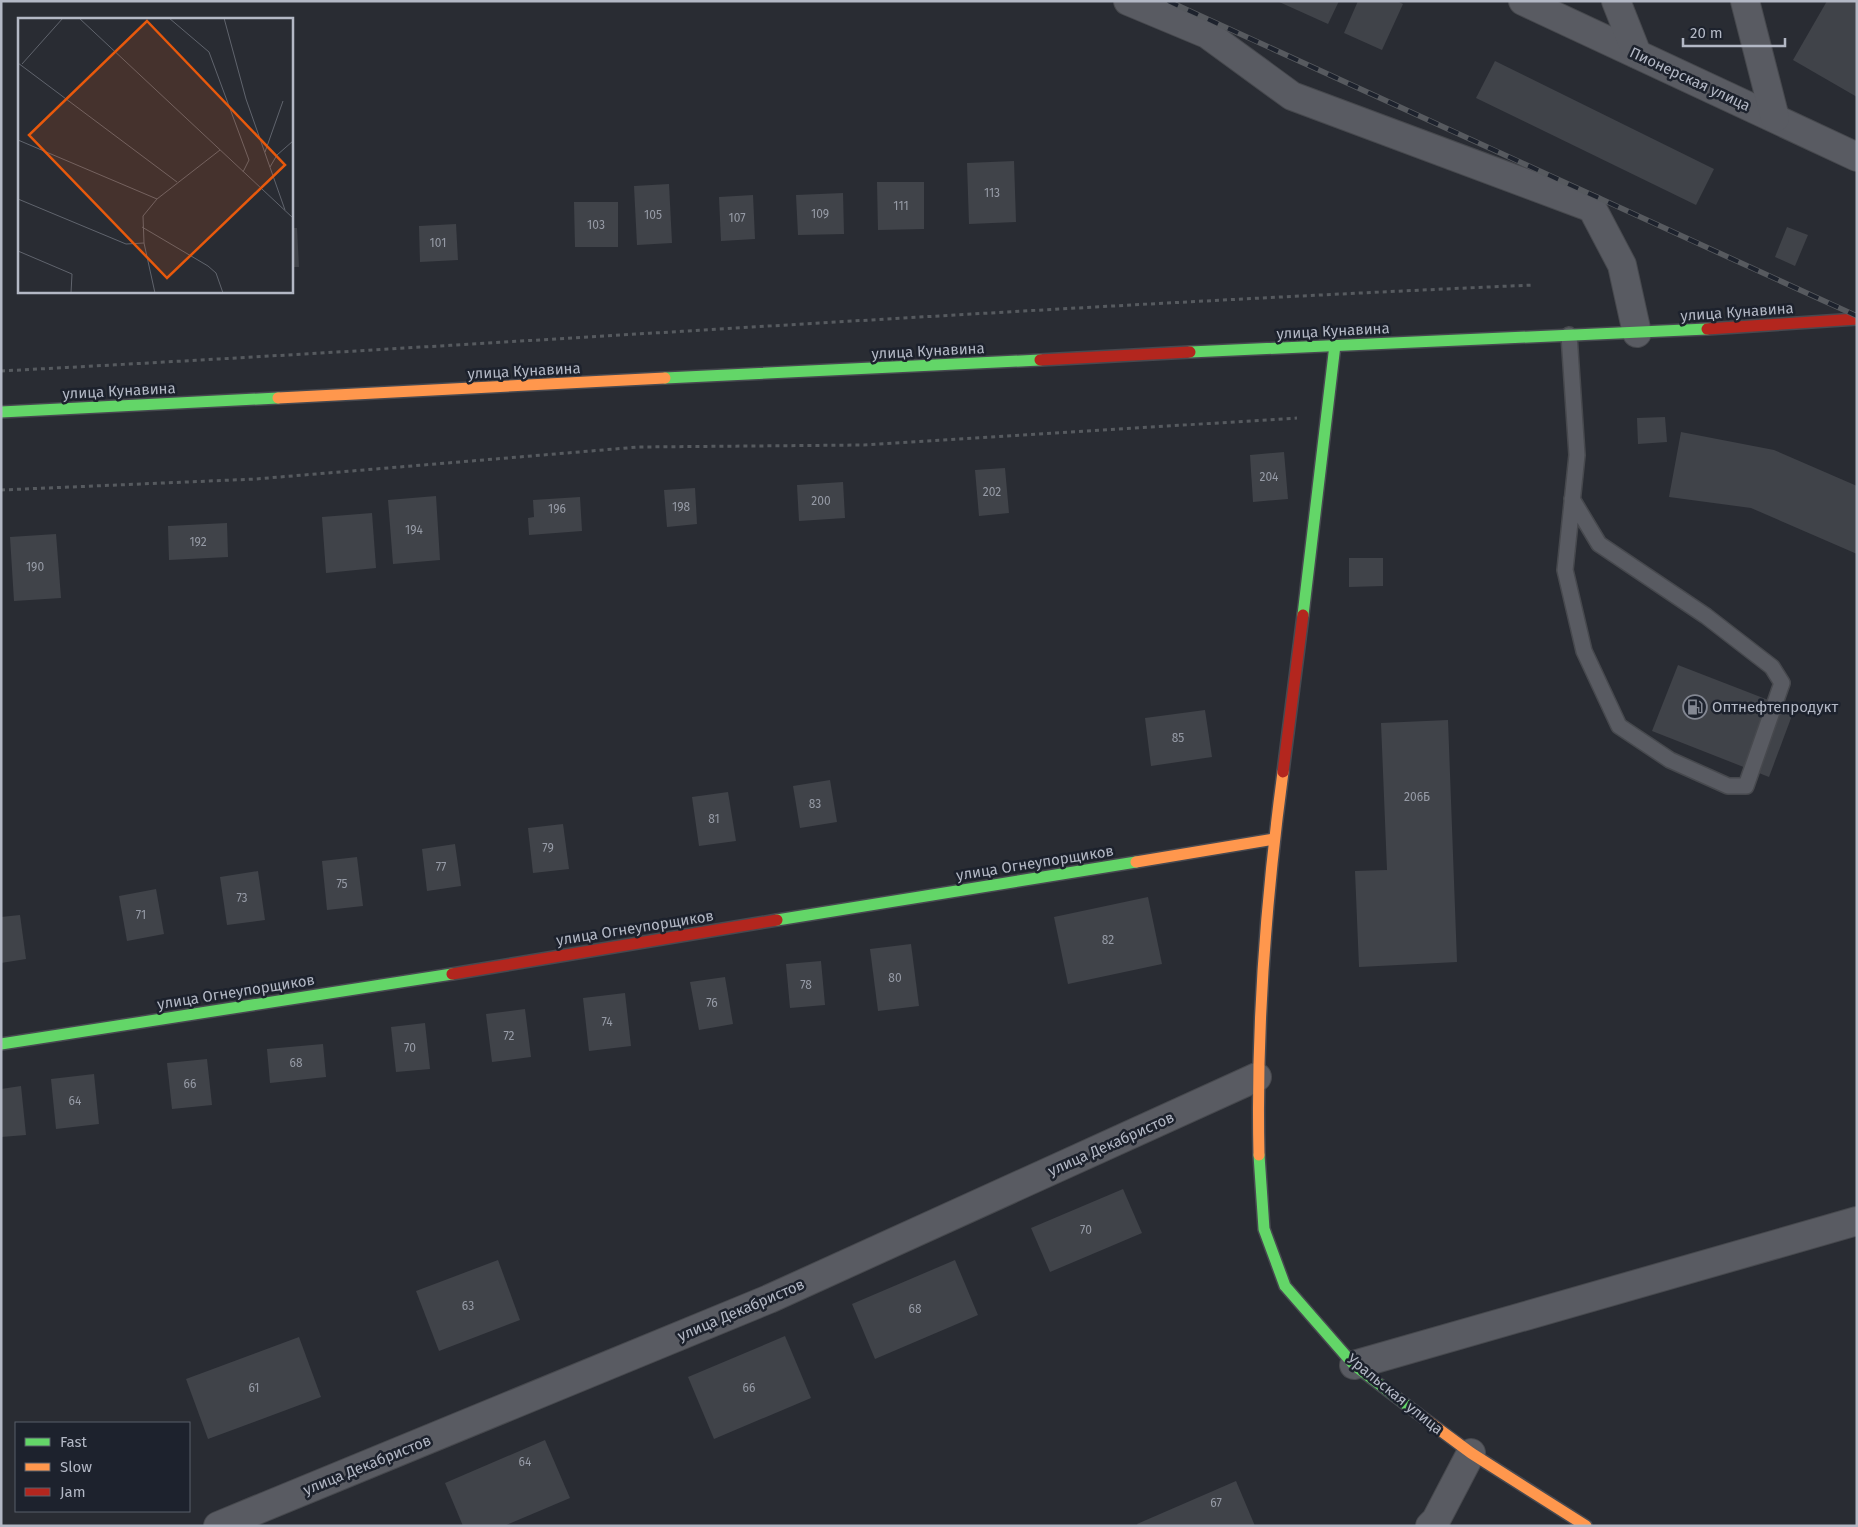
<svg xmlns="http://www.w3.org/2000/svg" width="1858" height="1527" viewBox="0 0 1858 1527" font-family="'Fira Sans',sans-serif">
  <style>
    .building { fill: #404349 }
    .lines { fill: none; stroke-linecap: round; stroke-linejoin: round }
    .lane-casing { stroke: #47494e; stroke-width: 18 }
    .street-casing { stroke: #47494e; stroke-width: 30 }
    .fast-casing { stroke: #474950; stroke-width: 14 }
    .slow-casing { stroke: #474950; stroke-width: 14 }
    .jam-casing { stroke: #474950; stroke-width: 14 }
    .path { stroke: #565a5f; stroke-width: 3; stroke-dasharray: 4 4; stroke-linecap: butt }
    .lane { stroke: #595b62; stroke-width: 15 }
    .street { stroke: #595b62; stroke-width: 28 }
    .fast { stroke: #63d668; stroke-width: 11 }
    .slow { stroke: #ff974d; stroke-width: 11 }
    .jam { stroke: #b3261e; stroke-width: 11 }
    .rail-casing { stroke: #575a5f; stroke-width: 5.5 }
    .rail { stroke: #1d222d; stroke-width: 4; stroke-dasharray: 11; stroke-linecap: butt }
    .labels { text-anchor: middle; stroke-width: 5; stroke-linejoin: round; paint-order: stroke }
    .number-label { font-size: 12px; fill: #969ba6 }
    .street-label { font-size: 15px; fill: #b3b8c5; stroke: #1d222d }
    .poi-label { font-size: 15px; fill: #b3b8c5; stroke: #1d222d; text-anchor: start }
    .inset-road { fill: none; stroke: #60646d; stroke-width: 1 }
    .view { fill: #e8590c; fill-opacity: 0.15; stroke: #e8590c; stroke-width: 2.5 }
    .inset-edge { fill: none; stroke: #b3b8c5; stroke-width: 2.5 }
  </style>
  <rect width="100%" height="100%" fill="#292c33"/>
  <g class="building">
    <polygon points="1277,1 1339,1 1328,24"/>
    <polygon points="1358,1 1397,1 1403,4 1382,50 1344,33"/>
    <polygon points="1857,1 1857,97 1793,60 1827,1"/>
    <polygon points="1495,61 1714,169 1696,205 1476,98"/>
    <polygon points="1014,161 1016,222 969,224 967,163"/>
    <polygon points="877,182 924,182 924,229 878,230"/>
    <polygon points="669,184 672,243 637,245 634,186"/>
    <polygon points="843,193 844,234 798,235 796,195"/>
    <polygon points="753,195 755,239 721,241 719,197"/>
    <polygon points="574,202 618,202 618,247 575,247"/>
    <polygon points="456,224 458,260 420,262 419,226"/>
    <polygon points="1787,227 1808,235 1795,266 1775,257"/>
    <polygon points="291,228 297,228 299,267 291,267"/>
    <polygon points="1665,417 1667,442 1638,444 1637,418"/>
    <polygon points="1681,432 1774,450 1857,486 1857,554 1751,508 1669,497"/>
    <polygon points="1284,452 1288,499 1253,502 1250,455"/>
    <polygon points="1005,468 1009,513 979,516 975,470"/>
    <polygon points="843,482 845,518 799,521 797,485"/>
    <polygon points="695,488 697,524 667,527 664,490"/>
    <polygon points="436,496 440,560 393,564 388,500"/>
    <polygon points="580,497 582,531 529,535 528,518 534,517 533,500"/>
    <polygon points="372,513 376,568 326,573 322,517"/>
    <polygon points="227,523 228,557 169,560 168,526"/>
    <polygon points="56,534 61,598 14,601 10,537"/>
    <polygon points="1349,558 1383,558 1383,586 1349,587"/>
    <polygon points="1678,665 1794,710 1769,777 1652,731"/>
    <polygon points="1205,710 1212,757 1151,766 1145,718"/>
    <polygon points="1448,720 1457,962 1359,967 1355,871 1387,870 1381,723"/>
    <polygon points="830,780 837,822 800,828 793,786"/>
    <polygon points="728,792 736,841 699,846 692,797"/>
    <polygon points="563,824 569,869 533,873 528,828"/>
    <polygon points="455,844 461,886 427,891 422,849"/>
    <polygon points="357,857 363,906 327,910 322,861"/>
    <polygon points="258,871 265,920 227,925 220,877"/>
    <polygon points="156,889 164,934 127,941 119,896"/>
    <polygon points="1148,897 1162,964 1068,984 1054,917"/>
    <polygon points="20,915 26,959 1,963 1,917"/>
    <polygon points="911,944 919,1006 878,1011 870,949"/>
    <polygon points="821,961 825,1005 790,1008 786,964"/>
    <polygon points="725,977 733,1024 699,1030 690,982"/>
    <polygon points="625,993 631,1046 589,1051 583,998"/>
    <polygon points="525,1009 531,1057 492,1062 486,1014"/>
    <polygon points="425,1023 430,1069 396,1072 391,1027"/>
    <polygon points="323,1044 326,1077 270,1083 267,1049"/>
    <polygon points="207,1059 212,1105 172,1109 167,1063"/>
    <polygon points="94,1074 99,1124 56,1129 51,1079"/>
    <polygon points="21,1086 26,1135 1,1137 1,1089"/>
    <polygon points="1123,1189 1142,1233 1050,1272 1031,1228"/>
    <polygon points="498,1260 520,1320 439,1351 416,1291"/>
    <polygon points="955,1260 978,1315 875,1359 852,1304"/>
    <polygon points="785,1336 811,1398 714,1439 688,1377"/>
    <polygon points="299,1337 321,1397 208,1439 186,1379"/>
    <polygon points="545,1440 570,1498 504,1526 463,1526 445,1483"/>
    <polygon points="1236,1481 1255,1526 1138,1526 1137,1524"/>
  </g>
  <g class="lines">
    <g class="lane-casing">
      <polyline id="lane" points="1569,335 1577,455 1565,570 1584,651 1619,726 1670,760 1728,786 1746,786 1782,683 1772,667 1706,616 1599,544 1572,499"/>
    </g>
    <g class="street-casing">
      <g id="street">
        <polyline points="1128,1 1207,34 1292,96 1592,208 1622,265 1637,333"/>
        <polyline points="1523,1 1857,157"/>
        <polyline points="1616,1 1637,54"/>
        <polyline points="1745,1 1775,118"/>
        <polyline points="1354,1365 1857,1221"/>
        <polyline points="218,1526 769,1299 1257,1077"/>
        <polyline points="1430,1526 1436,1520 1471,1453"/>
      </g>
    </g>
    <g class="fast-casing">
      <g id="fast">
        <polyline points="1190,352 1707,329"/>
        <polyline points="665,378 1040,360"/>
        <polyline points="1,412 278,398"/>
        <polyline points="1303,615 1335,345"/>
        <polyline points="777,920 1136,862"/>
        <polyline points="1,1044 452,974"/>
        <polyline points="1259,1155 1264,1229 1285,1286 1354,1365 1417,1413"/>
      </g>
    </g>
    <g class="slow-casing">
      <g id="slow">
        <polyline points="278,398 665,378"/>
        <polyline points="1136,862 1274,839"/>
        <path d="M 1259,1155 C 1256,1028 1266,898 1283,772"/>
        <polyline points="1417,1413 1471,1453 1586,1526"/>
      </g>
    </g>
    <g class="jam-casing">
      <g id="jam">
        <polyline points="1707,329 1857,319"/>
        <polyline points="1040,360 1190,352"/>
        <polyline points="1283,772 1303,615"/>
        <polyline points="452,974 777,920"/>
      </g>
    </g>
    <g class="path">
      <path d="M 1,371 C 512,344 1023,307 1534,285"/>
      <polyline points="1,490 256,479 638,447 864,445 1297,418"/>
    </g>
    <use href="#lane" class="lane"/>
    <use href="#street" class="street"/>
    <use href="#fast" class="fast"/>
    <use href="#slow" class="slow"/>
    <use href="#jam" class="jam"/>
    <g class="rail-casing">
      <polyline id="rail" points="1168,1 1857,316"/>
    </g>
    <use href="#rail" class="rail"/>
  </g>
  <defs>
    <g id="fuel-ring" transform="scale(1.25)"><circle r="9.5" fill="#1d222d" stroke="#838792" stroke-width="1.5"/><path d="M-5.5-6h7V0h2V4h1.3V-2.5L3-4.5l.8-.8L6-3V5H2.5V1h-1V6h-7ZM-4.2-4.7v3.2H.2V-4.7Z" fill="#838792"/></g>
  </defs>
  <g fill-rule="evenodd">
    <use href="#fuel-ring" x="1695" y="707"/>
  </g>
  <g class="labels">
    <g class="number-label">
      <text x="992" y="197">113</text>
      <text x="901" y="210">111</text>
      <text x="820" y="218">109</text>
      <text x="653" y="219">105</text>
      <text x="737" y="222">107</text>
      <text x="596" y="229">103</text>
      <text x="438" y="247">101</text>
      <text x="1269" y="481">204</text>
      <text x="992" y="496">202</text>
      <text x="821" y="505">200</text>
      <text x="681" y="511">198</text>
      <text x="557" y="513">196</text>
      <text x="414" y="534">194</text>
      <text x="198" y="546">192</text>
      <text x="35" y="571">190</text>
      <text x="1178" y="742">85</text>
      <text x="1417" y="801">206Б</text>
      <text x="815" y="808">83</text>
      <text x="714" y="823">81</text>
      <text x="548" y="852">79</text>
      <text x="441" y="871">77</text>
      <text x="342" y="888">75</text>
      <text x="242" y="902">73</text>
      <text x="141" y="919">71</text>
      <text x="1108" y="944">82</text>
      <text x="895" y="982">80</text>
      <text x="806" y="989">78</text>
      <text x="712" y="1007">76</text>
      <text x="607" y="1026">74</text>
      <text x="509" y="1040">72</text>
      <text x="410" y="1052">70</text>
      <text x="296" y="1067">68</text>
      <text x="190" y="1088">66</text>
      <text x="75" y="1105">64</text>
      <text x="1086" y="1234">70</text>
      <text x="468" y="1310">63</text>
      <text x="915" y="1313">68</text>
      <text x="254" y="1392">61</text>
      <text x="749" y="1392">66</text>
      <text x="525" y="1466">64</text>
      <text x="1216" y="1507">67</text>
    </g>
    <g class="street-label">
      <text transform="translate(1690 79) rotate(25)" y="5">Пионерская улица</text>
      <text transform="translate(1737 312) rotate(-4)" y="5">улица Кунавина</text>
      <text transform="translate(1333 331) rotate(-3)" y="5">улица Кунавина</text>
      <text transform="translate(928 351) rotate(-3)" y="5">улица Кунавина</text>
      <text transform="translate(524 371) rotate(-3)" y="5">улица Кунавина</text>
      <text transform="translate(119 391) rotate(-3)" y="5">улица Кунавина</text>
      <text transform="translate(1035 863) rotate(-9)" y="5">улица Огнеупорщиков</text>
      <text transform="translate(635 928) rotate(-9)" y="5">улица Огнеупорщиков</text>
      <text transform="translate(236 992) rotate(-9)" y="5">улица Огнеупорщиков</text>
      <text transform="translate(1111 1144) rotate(-24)" y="5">улица Декабристов</text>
      <text transform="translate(741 1310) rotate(-23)" y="5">улица Декабристов</text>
      <text transform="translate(1395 1394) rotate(39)" y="5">Уральская улица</text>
      <text transform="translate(367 1465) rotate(-22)" y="5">улица Декабристов</text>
    </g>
    <g class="poi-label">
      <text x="1712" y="712">Оптнефтепродукт</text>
    </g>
  </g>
  <g transform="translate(18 18)">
    <rect width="275" height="275" fill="#292c33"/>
    <path class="inset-road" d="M 61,0 L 275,200M 151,0 L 191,34 L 231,142 L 225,154M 206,0 L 228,81 L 267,192M 0,45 L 159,164M 4,46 L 45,0M 0,122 L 139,181M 247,134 L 265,83M 252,149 L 259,137 L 275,123M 0,181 L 108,226 L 126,225M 124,209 L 190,248 L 198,255 L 205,275M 0,233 L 54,256 L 53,275M 137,275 L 126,225 L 125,198 L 139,181 L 202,132"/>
    <path class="view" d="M 129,3 L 267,147 L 149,260 L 11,117 Z"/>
    <rect width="275" height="275" class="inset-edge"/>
  </g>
  <rect width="1858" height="1527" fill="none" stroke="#b3b8c5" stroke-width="5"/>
  <rect x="15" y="1422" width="175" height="90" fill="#1d222d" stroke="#595e6a"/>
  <rect x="25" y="1438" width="25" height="8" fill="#63d668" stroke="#595e6a"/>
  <text x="60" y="1447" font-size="15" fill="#b3b8c5">Fast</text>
  <rect x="25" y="1463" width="25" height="8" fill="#ff974d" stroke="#595e6a"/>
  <text x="60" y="1472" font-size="15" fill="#b3b8c5">Slow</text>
  <rect x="25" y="1488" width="25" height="8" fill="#b3261e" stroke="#595e6a"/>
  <text x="60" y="1497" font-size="15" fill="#b3b8c5">Jam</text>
  <path d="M1683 38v8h102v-8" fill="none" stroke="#b3b8c5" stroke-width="2.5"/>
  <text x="1690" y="38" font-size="15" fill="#b3b8c5" stroke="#1d222d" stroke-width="4" paint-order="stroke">20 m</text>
</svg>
